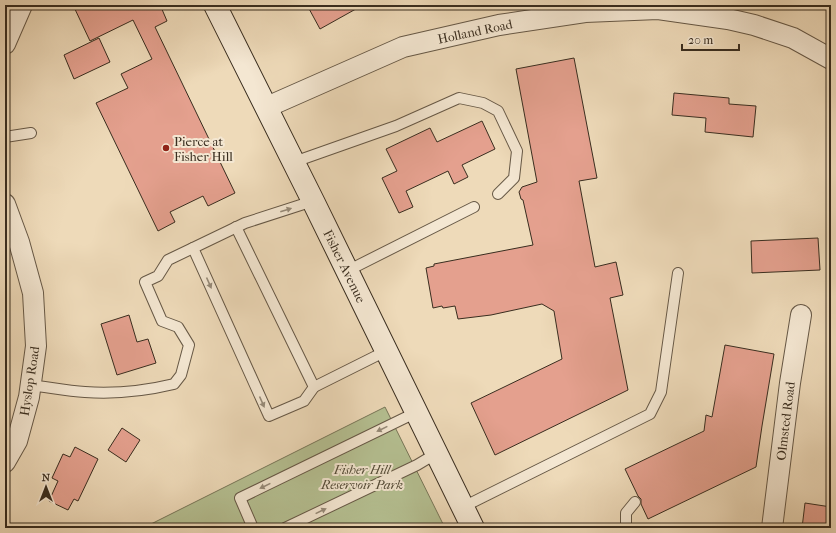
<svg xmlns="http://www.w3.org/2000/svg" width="836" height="533" viewBox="0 0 836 533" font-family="'IM FELL French Canon',serif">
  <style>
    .green { fill: #b5c092; stroke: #777658 }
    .building { fill: #e4a08e; stroke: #392d1f }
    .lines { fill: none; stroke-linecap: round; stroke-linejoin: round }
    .lane-casing { stroke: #665846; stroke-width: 12 }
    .street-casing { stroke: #665846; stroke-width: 22 }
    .secondary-casing { stroke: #392d1f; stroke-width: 24 }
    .lane { stroke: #f4e7d2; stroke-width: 10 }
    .street { stroke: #f4e7d2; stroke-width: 20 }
    .secondary { stroke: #f4e7d2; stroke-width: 22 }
    .oneway { fill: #968a78 }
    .poi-dot { fill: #8f2418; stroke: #f4e7d2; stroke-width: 1.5 }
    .labels { text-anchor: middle; stroke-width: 4; stroke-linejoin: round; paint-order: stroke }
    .street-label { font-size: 13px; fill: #392d1f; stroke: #f4e7d2 }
    .poi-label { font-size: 13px; fill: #392d1f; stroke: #f4e7d2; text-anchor: start }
    .park-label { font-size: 13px; font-style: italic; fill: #524a36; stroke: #f4e7d2 }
  </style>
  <rect width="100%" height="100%" fill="#eedab9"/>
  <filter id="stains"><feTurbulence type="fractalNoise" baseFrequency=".005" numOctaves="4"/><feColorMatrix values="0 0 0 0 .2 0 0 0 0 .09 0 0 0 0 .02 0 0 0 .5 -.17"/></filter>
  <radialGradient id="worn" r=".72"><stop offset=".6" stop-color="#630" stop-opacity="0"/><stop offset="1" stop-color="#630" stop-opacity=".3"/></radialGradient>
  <polygon class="green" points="385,407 445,528 143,528"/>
  <g class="building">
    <polygon points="73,5 165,5 161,7 167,21 155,27 235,193 208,206 203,196 170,212 175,222 158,231 96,103 128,88 121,74 152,59 133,20 90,41"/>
    <polygon points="307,5 363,5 320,29"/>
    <polygon points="99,38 110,62 74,79 64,55"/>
    <polygon points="574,58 597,178 579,181 595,267 616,262 623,295 610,298 628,390 495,455 471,403 562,359 554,311 542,304 491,315 458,319 455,306 443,308 442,306 433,308 426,268 434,266 434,264 533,245 523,200 521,199 519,192 522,187 537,182 516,69"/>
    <polygon points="674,93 729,98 729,104 756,106 753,137 705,132 706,118 672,115"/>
    <polygon points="482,121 495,149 462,165 468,177 454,184 448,171 406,191 413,207 399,213 382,178 397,171 386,149 430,128 437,142"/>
    <polygon points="818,238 820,270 752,273 751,241"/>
    <polygon points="129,315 137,342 148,339 156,363 117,375 101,324"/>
    <polygon points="725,345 774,354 762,426 756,467 648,519 641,504 641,499 638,496 625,469 704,431 706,415 712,417"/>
    <polygon points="122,428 140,440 126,462 108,450"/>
    <polygon points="75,447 98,459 78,501 74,499 68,510 49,501 58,481 52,478 63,454 70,457"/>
    <polygon points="805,503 831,507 831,525 830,525 829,528 802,528"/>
  </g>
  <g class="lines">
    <g class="lane-casing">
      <g id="lane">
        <polyline points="5,137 31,133"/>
        <polyline points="294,162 396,126 459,98 483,103 498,111 517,151 514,178 498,194"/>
        <polyline points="236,227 314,387 386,351"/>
        <polyline points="193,248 269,416 304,401 314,387"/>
        <polyline points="347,271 474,207"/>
        <path d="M 30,385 C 48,387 67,391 85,392 C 114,394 145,391 174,384 L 181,375 L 189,345 L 178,327 L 162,321 L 145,282 L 158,276 L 168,260 L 193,248 L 245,223 L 313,201"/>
        <polyline points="463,507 650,414 661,392 678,273"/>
        <polyline points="253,528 240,498 417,412"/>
        <polyline points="285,528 417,465 437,453"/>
        <polyline points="626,528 626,513 635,502"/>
      </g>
    </g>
    <g class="street-casing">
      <g id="street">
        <polyline points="5,44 22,5"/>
        <polyline points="267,107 403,47 499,25 585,12 658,9 728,19 754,25 793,38 831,59"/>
        <polyline points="5,204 19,242 33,293 36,346 29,397 17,441 5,462"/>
        <polyline points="772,528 790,383 801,315"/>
      </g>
    </g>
    <g class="secondary-casing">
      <polyline id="secondary" points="215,5 313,201 473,528"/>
    </g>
    <use href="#lane" class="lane"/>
    <use href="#street" class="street"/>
    <use href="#secondary" class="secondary"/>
  </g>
  <defs><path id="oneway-solid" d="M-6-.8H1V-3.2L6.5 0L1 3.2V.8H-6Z"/></defs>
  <g class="oneway">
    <use href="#oneway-solid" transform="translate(286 210) rotate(-18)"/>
    <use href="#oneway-solid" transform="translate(209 283) rotate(66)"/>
    <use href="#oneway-solid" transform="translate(262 402) rotate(66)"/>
    <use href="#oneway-solid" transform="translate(382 429) rotate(154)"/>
    <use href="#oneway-solid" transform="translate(265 486) rotate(154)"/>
    <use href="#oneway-solid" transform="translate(321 511) rotate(-26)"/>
  </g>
  <circle class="poi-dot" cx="166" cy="148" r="4"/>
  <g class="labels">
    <g class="street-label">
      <text transform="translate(475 31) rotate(-12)" y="5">Holland Road</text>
      <text transform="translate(345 266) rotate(64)" y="5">Fisher Avenue</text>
      <text transform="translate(29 381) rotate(-81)" y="5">Hyslop Road</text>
      <text transform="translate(785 421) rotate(-83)" y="5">Olmsted Road</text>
    </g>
    <g class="poi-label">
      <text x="174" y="146">Pierce at<tspan x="174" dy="15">Fisher Hill</tspan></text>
    </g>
    <g class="park-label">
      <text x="362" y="474">Fisher Hill<tspan x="362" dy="15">Reservoir Park</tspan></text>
    </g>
  </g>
  <rect width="836" height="533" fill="none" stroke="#eedab9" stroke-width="20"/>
  <rect x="6" y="6" width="824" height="521" fill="none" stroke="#392d1f" stroke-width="2"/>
  <rect x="10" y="10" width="816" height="513" fill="none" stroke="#392d1f"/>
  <g transform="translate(46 487)" stroke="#f4e7d2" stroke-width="3" paint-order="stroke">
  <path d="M0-3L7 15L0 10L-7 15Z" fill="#392d1f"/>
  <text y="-6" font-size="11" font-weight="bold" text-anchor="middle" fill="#392d1f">N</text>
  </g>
  <path d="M682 44v6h57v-6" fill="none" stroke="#392d1f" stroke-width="2"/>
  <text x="688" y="44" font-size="12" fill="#392d1f" stroke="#f4e7d2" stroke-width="3" paint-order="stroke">20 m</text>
  <rect width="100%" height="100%" filter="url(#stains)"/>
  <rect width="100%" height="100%" fill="url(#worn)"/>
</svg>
